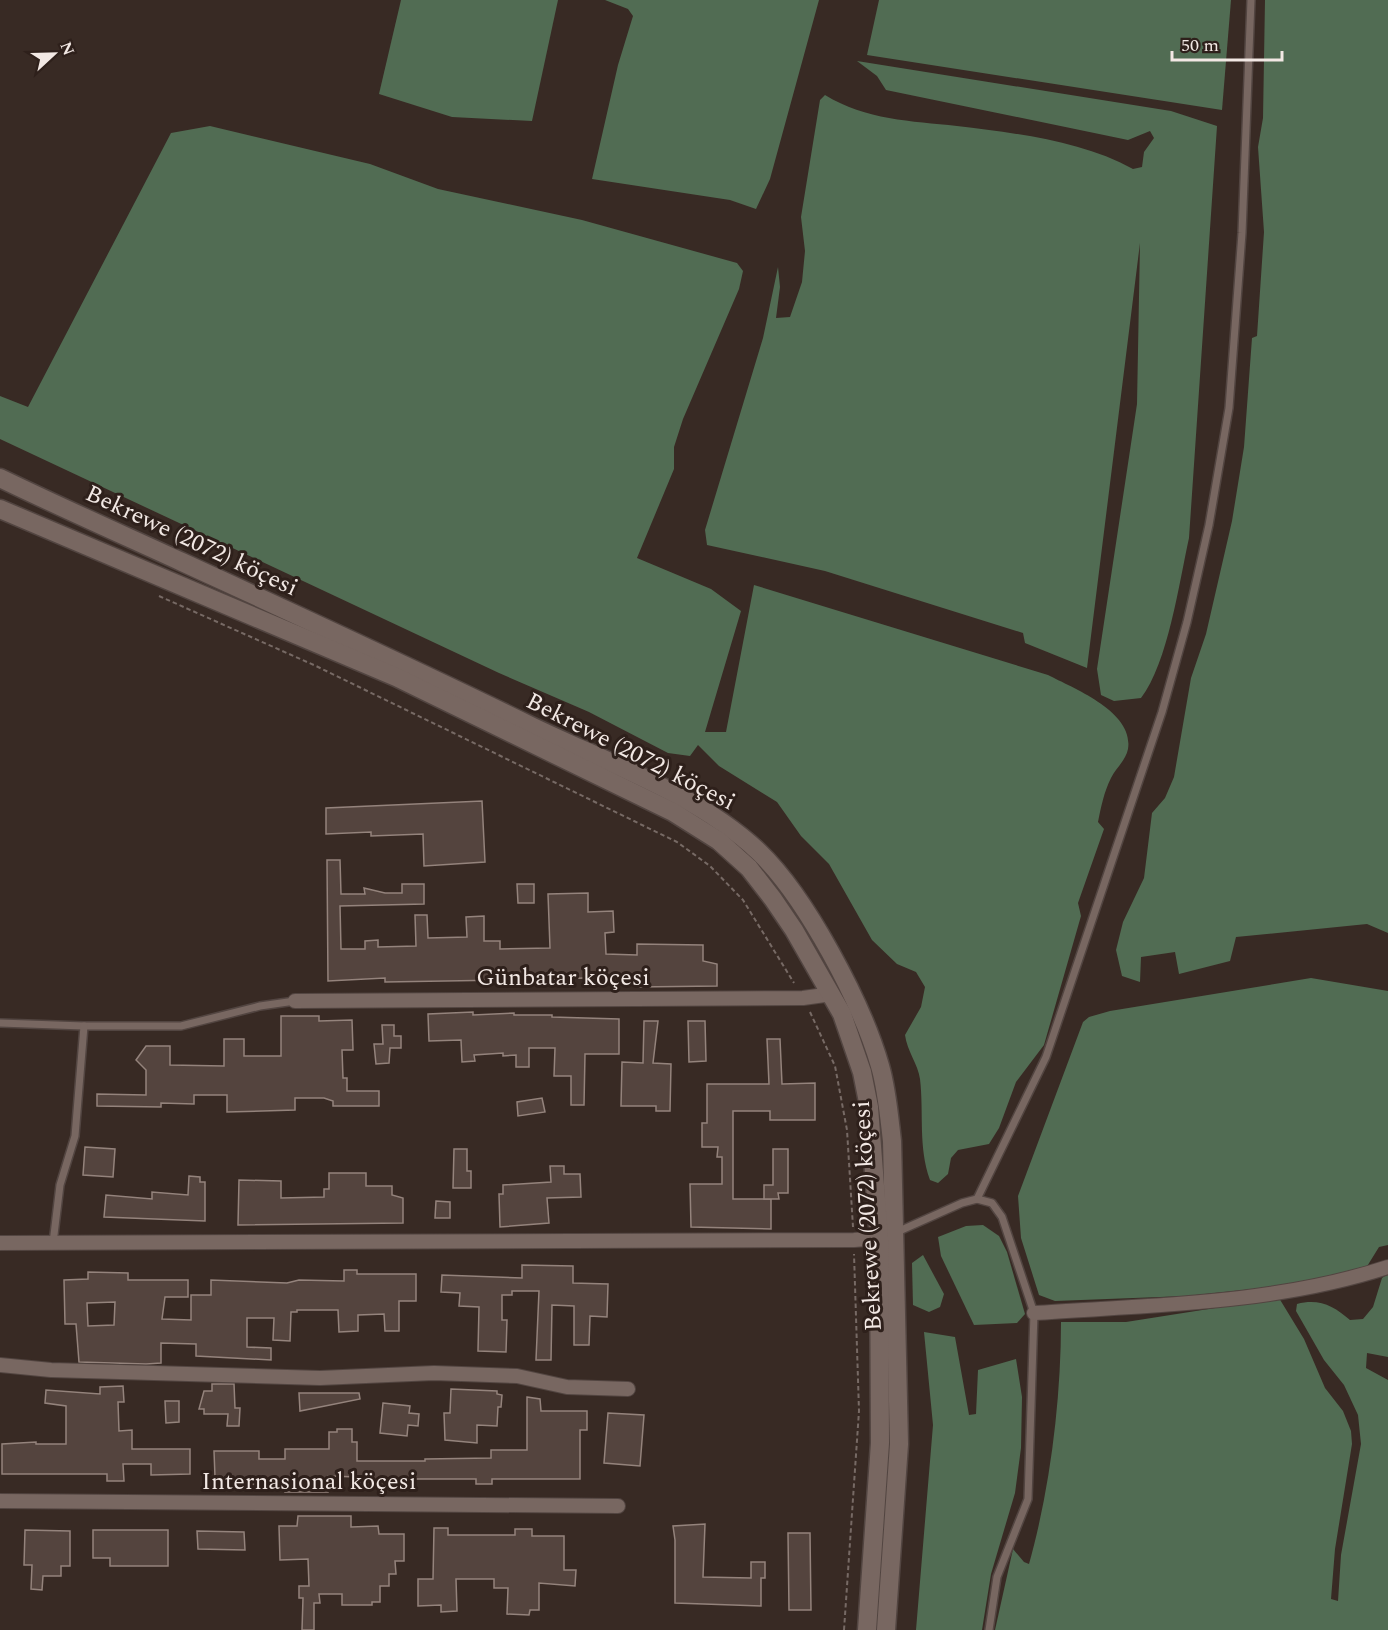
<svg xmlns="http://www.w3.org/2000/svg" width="1388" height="1630" viewBox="0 0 1388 1630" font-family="Spectral,serif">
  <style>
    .forest { fill: #516c53 }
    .building { fill: #54443e; stroke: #94837c; stroke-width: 1.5; fill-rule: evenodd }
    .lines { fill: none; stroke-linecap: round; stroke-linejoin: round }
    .lane-casing { stroke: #524541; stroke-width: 10 }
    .street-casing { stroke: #524541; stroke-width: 16 }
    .secondary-casing { stroke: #524541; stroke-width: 21 }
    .path { stroke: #776a65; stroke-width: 2; stroke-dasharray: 4.5 3; stroke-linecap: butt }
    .lane { stroke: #786761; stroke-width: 7 }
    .street { stroke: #786761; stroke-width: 14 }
    .secondary { stroke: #786761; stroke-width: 18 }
    .labels { text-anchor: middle; stroke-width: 6; stroke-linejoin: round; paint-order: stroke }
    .street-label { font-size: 24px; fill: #f2e8e4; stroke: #2e201b }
  </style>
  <rect width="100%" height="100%" fill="#382a24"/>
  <g class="forest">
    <polygon points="401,0 558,0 532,121 452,117 379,94"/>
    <polygon points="605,0 819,0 770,179 756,209 730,200 592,179 618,65 633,16 628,9"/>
    <polygon points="879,0 1231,0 1222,110 867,55"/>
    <polygon points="1265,0 1388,0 1388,933 1367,924 1236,937 1230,961 1179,974 1175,952 1141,957 1140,982 1122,976 1116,950 1123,922 1144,878 1152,813 1165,798 1174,777 1191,678 1206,634 1232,521 1244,447 1252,338 1257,336 1264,232 1258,147 1263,118"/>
    <path d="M 857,61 L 1171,111 L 1217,126 L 1189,538 C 1179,583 1168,663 1141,698 L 1114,701 L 1101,695 L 1097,669 L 1137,404 L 1140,243 L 1087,668 L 1025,643 L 1023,633 L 825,571 L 707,545 L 705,530 L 763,338 L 778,267 L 780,287 L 776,318 L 790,317 L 802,282 L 805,251 L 801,217 L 820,100 L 825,95 C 866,120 911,121 957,126 C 1015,133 1082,141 1133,169 L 1142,167 L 1144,152 L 1154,138 L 1150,131 L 1128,140 L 886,90 L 877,76 Z"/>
    <path d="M 210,126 L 370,164 L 438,189 L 582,220 L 737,263 L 743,271 L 739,289 L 683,419 L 674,447 L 674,469 L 637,558 L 711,589 L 741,611 L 705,732 L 726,732 L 754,585 L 1048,675 C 1075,689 1134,712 1128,749 C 1126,760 1116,768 1111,778 C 1104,792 1101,807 1098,822 L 1104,829 L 1078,903 L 1081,916 L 1044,1045 L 1016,1082 L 999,1128 L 989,1144 L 958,1150 L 951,1158 L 948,1174 L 938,1183 L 930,1180 C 918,1147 924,1113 920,1079 C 918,1064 907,1051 905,1035 L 921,1007 L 925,987 L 916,972 L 897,964 L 872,940 L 829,864 L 801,836 L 777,802 L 719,766 L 698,745 L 690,756 L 668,753 L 589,712 L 499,673 L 0,439 L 0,396 L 28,407 L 171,133 Z"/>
    <polygon points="1311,978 1388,991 1388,1245 1379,1247 1366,1268 1344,1275 1281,1286 1186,1296 1055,1301 1039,1295 1021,1238 1018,1196 1083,1022 1089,1017 1110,1011"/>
    <polygon points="983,1225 999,1236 1007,1252 1025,1314 1017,1323 974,1325 941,1256 938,1237 966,1226"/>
    <polygon points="923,1255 944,1294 940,1307 929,1312 913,1305 912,1263"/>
    <path d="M 1388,1274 L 1388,1357 L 1367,1353 L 1366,1368 L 1388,1380 L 1388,1630 L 995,1630 L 1013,1549 L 1024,1562 L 1029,1564 C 1050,1489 1061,1400 1061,1322 L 1126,1322 L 1279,1298 L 1304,1339 L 1325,1388 L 1343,1411 L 1351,1431 L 1352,1444 L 1335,1549 L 1331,1599 L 1338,1601 L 1341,1555 L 1361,1444 L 1358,1415 L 1344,1385 L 1324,1360 L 1296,1311 L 1297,1304 C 1319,1298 1334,1306 1350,1320 L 1363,1319 L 1373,1307 L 1382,1278 Z"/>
    <polygon points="924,1332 955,1337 969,1415 976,1414 978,1370 1016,1359 1022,1397 1021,1448 1015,1493 991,1574 982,1630 916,1630 933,1425"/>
  </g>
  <g class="building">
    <polygon points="482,801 485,862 424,866 423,834 371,836 371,832 326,834 326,808"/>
    <polygon points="327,860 340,860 341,894 365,894 364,888 385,893 402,893 402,884 424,884 424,904 340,906 341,949 365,949 365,941 378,940 378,947 416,946 415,915 427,915 428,938 467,937 466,917 484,916 484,941 500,941 500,949 550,948 548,894 588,893 588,912 613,911 614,932 605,933 606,954 637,955 637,944 703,945 703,961 717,964 717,986 637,987 637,979 606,977 517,981 517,986 505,986 505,980 385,982 385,978 328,981"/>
    <polygon points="517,884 534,884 534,903 518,903"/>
    <polygon points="473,1012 473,1015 514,1013 514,1015 552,1015 552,1017 619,1019 619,1054 585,1054 584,1105 571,1105 571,1076 554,1076 555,1048 529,1048 529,1067 516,1067 516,1055 503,1056 503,1053 474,1055 475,1061 462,1062 461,1040 429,1041 428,1014"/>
    <polygon points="281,1016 319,1016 319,1021 352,1020 353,1050 342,1050 343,1078 347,1078 347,1091 379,1091 379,1106 333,1106 333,1101 324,1098 295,1098 295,1110 227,1112 227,1095 194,1095 194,1104 161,1103 161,1107 97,1106 97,1094 146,1095 146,1070 136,1060 146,1046 170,1046 170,1065 224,1066 224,1039 244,1039 244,1056 281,1056"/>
    <polygon points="644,1021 658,1021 653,1063 671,1064 670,1111 656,1111 656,1106 621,1106 622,1062 643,1063"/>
    <polygon points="688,1021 705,1021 706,1061 689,1062"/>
    <polygon points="382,1025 394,1025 394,1036 401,1036 401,1048 390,1048 389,1063 376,1064 374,1044 383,1044"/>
    <polygon points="767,1039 780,1039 782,1084 815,1083 815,1120 770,1120 770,1111 733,1111 733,1199 771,1199 771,1229 691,1227 690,1184 722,1184 722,1157 717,1157 718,1147 702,1147 702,1123 707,1123 707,1084 769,1084"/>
    <polygon points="542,1098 545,1112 518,1116 517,1102"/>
    <polygon points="85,1147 115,1149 113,1177 83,1175"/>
    <polygon points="454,1149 467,1149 467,1171 471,1171 471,1188 453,1188"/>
    <polygon points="773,1149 788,1149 788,1193 778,1193 779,1199 764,1199 764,1185 773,1185"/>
    <polygon points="550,1166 564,1166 564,1174 580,1174 581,1197 547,1198 549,1223 500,1227 499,1194 503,1194 503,1185 551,1182"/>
    <polygon points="329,1173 366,1173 366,1186 392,1186 392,1195 403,1198 403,1223 238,1225 239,1180 281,1181 281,1198 324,1197 324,1189 329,1189"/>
    <polygon points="189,1176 200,1177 200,1182 205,1182 205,1221 104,1217 106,1195 152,1199 152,1192 188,1195"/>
    <polygon points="436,1201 450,1202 450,1218 435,1218"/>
    <polygon points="522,1265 573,1266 573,1283 608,1284 607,1317 590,1316 589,1345 574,1345 574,1306 552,1305 551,1360 536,1360 539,1291 512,1291 512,1295 502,1295 502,1320 507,1320 506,1352 478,1351 479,1307 459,1306 460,1293 441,1292 442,1275 522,1278"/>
    <path d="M 344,1270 L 357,1270 L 357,1274 L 416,1274 L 416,1301 L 399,1301 L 399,1331 L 385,1331 L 384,1314 L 358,1315 L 358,1331 L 339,1332 L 338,1310 L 297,1310 L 297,1312 L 291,1312 L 290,1341 L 273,1340 L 274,1318 L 247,1318 L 247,1347 L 271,1348 L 271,1360 L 196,1356 L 196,1344 L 161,1343 L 161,1363 L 146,1364 L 79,1362 L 76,1324 L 65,1324 L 64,1280 L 88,1279 L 88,1272 L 128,1273 L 128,1280 L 188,1280 L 188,1297 L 165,1297 L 162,1319 L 191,1320 L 191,1295 L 211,1295 L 211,1280 L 287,1283 L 299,1280 L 344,1281 ZM 115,1302 L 114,1325 L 88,1326 L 87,1303 Z"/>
    <polygon points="212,1384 234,1384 235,1408 240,1408 239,1426 227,1426 228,1414 204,1414 204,1409 199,1409 204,1391 212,1391"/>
    <polygon points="123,1386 124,1402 118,1402 119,1431 132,1430 132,1449 190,1449 190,1474 151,1475 151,1464 123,1464 124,1481 107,1481 107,1474 2,1474 2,1444 36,1442 36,1444 66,1444 66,1406 45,1403 46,1390 100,1394 100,1387"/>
    <polygon points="451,1389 497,1391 497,1394 502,1395 501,1407 498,1407 497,1426 477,1425 477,1443 445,1440 444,1413 450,1413"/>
    <polygon points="299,1393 359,1393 360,1399 300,1411"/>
    <polygon points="527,1397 540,1399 541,1411 587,1411 587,1430 580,1430 580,1479 492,1479 492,1484 476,1484 476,1479 402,1479 402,1488 368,1488 368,1482 358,1482 358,1477 328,1476 328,1492 285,1492 285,1484 236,1484 236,1477 215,1477 214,1451 259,1451 259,1459 285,1459 285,1449 329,1449 329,1432 337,1432 337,1429 352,1429 352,1442 357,1442 357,1461 425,1461 425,1459 491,1458 491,1450 527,1450"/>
    <polygon points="165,1401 179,1401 179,1422 166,1423"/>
    <polygon points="383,1403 410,1406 409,1413 419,1414 418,1426 408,1425 407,1436 380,1433"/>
    <polygon points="608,1413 644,1415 640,1466 604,1463"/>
    <polygon points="298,1516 351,1516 351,1527 378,1526 379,1534 404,1534 404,1561 395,1561 396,1574 389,1574 389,1586 380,1586 380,1602 372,1602 372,1605 342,1605 342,1594 319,1594 320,1603 314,1603 314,1630 302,1630 303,1598 299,1598 299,1586 309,1586 308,1559 280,1560 279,1526 297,1526"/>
    <polygon points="705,1524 703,1577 751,1578 751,1562 765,1562 765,1578 761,1578 761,1606 675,1603 675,1540 673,1526"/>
    <polygon points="434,1528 448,1528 448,1535 515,1535 515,1529 532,1529 532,1536 564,1536 564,1570 576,1570 575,1586 539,1583 539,1610 530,1610 529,1615 507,1614 508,1588 494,1588 494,1579 456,1579 457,1611 441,1612 441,1605 418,1606 418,1579 433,1579"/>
    <polygon points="25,1530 70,1531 70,1566 61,1566 61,1576 43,1576 42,1590 31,1589 32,1565 24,1565"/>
    <polygon points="93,1530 168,1530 168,1566 110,1566 110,1558 93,1558"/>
    <polygon points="197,1531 244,1532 245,1550 198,1549"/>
    <polygon points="788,1533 810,1533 811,1610 789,1610"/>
  </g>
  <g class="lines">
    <g class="lane-casing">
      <g id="lane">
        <polyline points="0,1023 84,1026 181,1026 260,1006 295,1001"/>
        <polyline points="977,1199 1046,1057 1162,712 1187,622 1209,525 1229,408 1242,233 1251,0"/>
        <polyline points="897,1232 962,1203 977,1199 992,1203 1002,1217 1034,1313 1028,1499 997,1577 989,1630"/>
        <polyline points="53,1243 60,1185 75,1136 84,1026"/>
      </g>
    </g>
    <g class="street-casing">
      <g id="street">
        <polyline points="295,1001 803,998 832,994"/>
        <polyline points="0,1243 854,1240 879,1238"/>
        <path d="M 1034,1313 C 1152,1305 1275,1304 1388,1267"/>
        <polyline points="0,1365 51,1370 320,1378 434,1373 517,1376 567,1387 628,1389"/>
        <polyline points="0,1501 618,1506"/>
      </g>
    </g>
    <g class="secondary-casing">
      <g id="secondary">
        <path d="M 0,478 C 60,507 121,534 182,562 C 299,616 417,670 533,727 C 608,763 699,795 759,852 C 806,897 862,1003 880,1066 C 887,1090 889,1116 892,1141 L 899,1444 L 886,1630"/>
        <polyline points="0,509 396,677 673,812 719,841 749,868 773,899 794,930 842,1014 862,1072 869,1107 879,1238 880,1443 867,1630"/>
      </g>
    </g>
    <g class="path">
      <polyline points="159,596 316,666 677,842 710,866 743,900 794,983"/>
      <polyline points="810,1012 835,1066 847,1130 853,1227"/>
      <polyline points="844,1630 859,1411 854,1254"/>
    </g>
    <use href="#lane" class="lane"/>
    <use href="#street" class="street"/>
    <use href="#secondary" class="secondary"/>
  </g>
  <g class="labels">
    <g class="street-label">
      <text transform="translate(192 540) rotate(25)" y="8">Bekrewe (2072) köçesi</text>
      <text transform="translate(631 751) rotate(27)" y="8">Bekrewe (2072) köçesi</text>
      <text x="563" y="985">Günbatar köçesi</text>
      <text transform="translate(867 1216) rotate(-93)" y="8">Bekrewe (2072) köçesi</text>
      <text x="309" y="1489">Internasional köçesi</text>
    </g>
  </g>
  <g transform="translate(54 54) rotate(68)" stroke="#2e201b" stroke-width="4.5" paint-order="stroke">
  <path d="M0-4.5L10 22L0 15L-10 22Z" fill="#f2e8e4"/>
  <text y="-9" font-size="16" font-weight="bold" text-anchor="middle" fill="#f2e8e4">N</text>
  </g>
  <path d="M1172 51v9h110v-9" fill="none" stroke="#f2e8e4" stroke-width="3"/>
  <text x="1181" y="51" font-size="18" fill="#f2e8e4" stroke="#2e201b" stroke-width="4.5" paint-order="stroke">50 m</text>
</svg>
